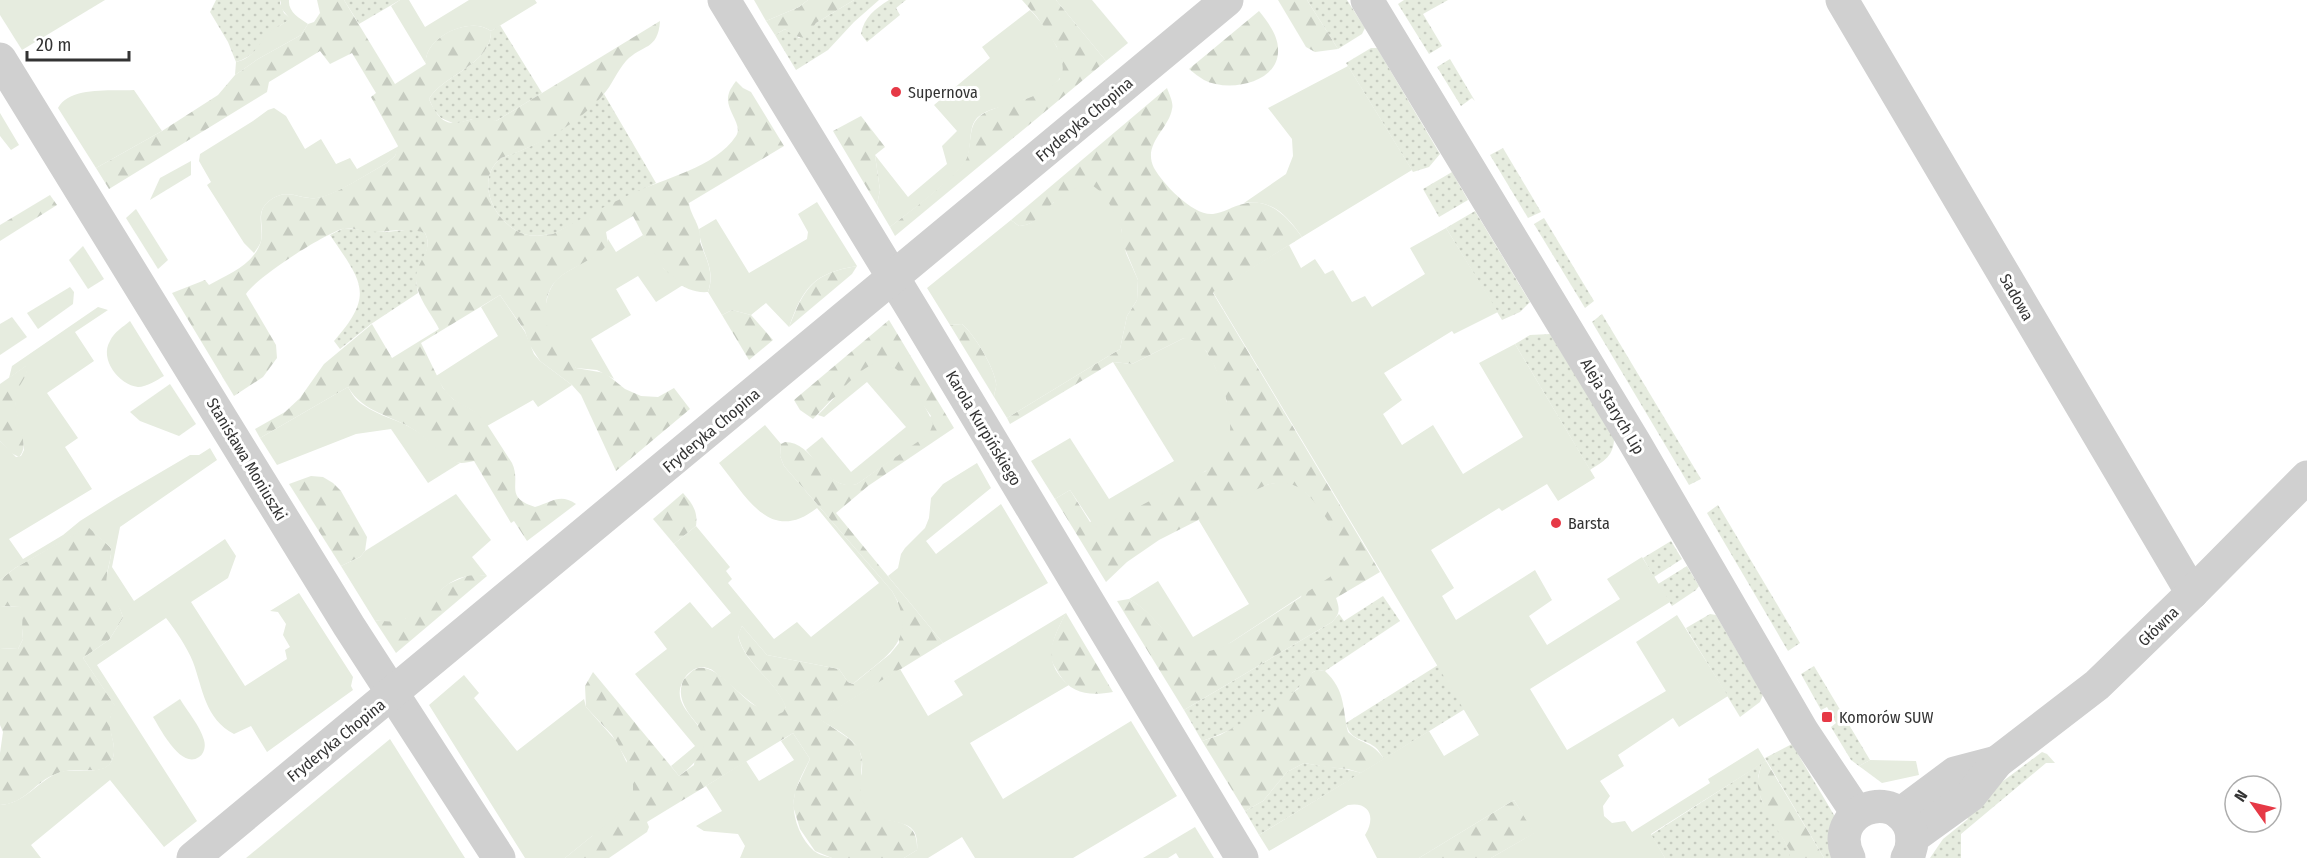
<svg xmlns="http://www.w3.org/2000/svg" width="2307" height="858" viewBox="0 0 2307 858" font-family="'Fira Sans Condensed',sans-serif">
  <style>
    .grass { fill: url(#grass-dots) }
    .forest { fill: url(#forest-firs) }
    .garden { fill: #e6ecdf }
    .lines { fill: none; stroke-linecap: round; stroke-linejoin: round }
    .minor { stroke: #d0d0d0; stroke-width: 33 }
    .poi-dot { fill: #e63946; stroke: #fff; stroke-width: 2 }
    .labels { text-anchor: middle; stroke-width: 6; stroke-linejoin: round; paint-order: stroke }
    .poi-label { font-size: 16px; fill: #333; stroke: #fff; text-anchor: start }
    .street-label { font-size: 16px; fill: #333; stroke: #fff }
  </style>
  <defs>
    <pattern id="grass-dots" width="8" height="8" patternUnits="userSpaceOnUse" patternTransform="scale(1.5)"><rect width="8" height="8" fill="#e6ecdf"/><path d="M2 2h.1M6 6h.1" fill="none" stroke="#c6cbc0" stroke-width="1.8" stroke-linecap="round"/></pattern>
    <pattern id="forest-firs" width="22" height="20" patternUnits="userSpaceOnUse" patternTransform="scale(1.5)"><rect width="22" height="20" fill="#e6ecdf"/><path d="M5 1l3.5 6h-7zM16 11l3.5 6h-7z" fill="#c6cbc0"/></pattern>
  </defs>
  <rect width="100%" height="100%" fill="#fff"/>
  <g class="grass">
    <path d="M 216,0 L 281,0 L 280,3 L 284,13 L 291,19 C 287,22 282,24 278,27 C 265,40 255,57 236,62 L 228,42 L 210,12 Z"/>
    <polygon points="344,0 400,0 359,24"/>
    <polygon points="854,0 879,0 854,22 828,50 796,70 775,35 785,29 799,38 816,23"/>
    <path d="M 889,0 L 906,0 L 896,8 L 900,15 L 867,42 L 861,34 C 864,17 875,9 889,0 Z"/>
    <polygon points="1307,0 1347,0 1365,28 1362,34 1338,49"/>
    <polygon points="1404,0 1448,0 1423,14 1442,46 1429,54 1398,4"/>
    <path d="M 500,25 L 542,93 L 496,121 L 473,119 L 455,124 L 441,118 L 434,110 L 429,99 C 444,74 491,65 491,31 Z"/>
    <polygon points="1371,48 1377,48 1440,154 1429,167 1413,172 1346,63"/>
    <polygon points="1450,59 1475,101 1472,98 1461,106 1437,67"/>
    <path d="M 604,94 L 656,183 L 553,234 C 543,235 533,237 524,234 C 495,224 473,181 501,158 C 541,145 575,123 604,94 Z"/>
    <polygon points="1503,148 1541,212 1528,218 1490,155"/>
    <polygon points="1452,172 1468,200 1439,217 1423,189"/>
    <polygon points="1475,211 1530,302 1520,312 1502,320 1446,228"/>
    <polygon points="1544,218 1594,301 1585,308 1534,224"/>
    <path d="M 344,228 L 386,232 L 414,229 L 425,233 C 433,249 421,259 417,274 C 415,280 417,287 418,293 L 371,324 L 340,349 L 334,341 C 376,294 361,281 330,235 Z"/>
    <polygon points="1602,314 1701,479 1689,485 1592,322"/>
    <path d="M 1550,334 L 1614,438 C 1614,456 1604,461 1590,470 L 1515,344 L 1530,335 Z"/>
    <polygon points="1718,505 1800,643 1788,651 1707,513"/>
    <polygon points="1671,541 1682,559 1654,577 1643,558"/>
    <polygon points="1687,566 1699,586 1696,590 1672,606 1658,584"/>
    <path d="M 1383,596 L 1400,621 L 1325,671 C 1308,668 1307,681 1296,690 C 1274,709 1230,732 1202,741 L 1184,710 L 1332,622 L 1339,614 L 1344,621 Z"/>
    <polygon points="1710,614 1716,615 1763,695 1760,702 1740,717 1686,628"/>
    <path d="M 1438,665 L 1465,709 L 1384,759 C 1381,755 1379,750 1375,747 C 1363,738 1350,741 1346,723 Z"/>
    <polygon points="1814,666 1870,760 1859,766 1851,760 1831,727 1836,723 1827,707 1821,710 1801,674"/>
    <polygon points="1792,744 1834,815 1835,858 1824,858 1765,758"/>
    <polygon points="2042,752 2047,754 2055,763 2046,763 1961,834 1961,858 1930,858 1943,839 1968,819 1963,811"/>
    <path d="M 1304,763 C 1323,767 1342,767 1361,773 L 1259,835 L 1245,811 L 1263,801 L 1287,772 Z"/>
    <polygon points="1762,763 1758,777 1761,799 1790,851 1790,858 1665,858 1651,835"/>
  </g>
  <g class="forest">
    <path d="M 317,0 L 344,0 L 395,84 L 426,64 C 423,38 469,15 491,31 C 491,65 444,74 429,99 C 449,146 468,107 496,121 L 660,21 C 658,51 642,44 626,61 C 617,71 612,85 603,95 C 577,125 538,146 501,158 C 473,181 495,224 524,234 C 533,237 544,235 553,234 C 579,220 605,206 631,194 C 664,178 715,168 736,136 C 744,124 723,109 729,93 C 730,89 734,84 736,81 L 743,88 L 751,92 L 784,146 L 689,203 C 690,213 697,221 699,230 C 701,235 699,240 701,245 C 708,262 714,274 708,292 C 668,295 649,245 633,216 L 606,232 L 608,243 C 596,269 549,264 546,305 L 576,368 L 605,373 L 625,389 L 641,396 L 658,397 L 674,388 L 690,409 L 616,471 L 581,395 L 572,385 L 540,361 L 529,344 L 525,331 L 500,295 L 421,343 L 443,388 L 453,399 L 481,415 L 512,463 C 522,484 503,497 535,507 C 552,502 560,493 576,504 L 527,541 L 514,521 L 511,523 L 474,461 C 466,463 459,464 452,461 C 437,454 429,440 416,431 C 392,415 363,413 348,387 L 260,438 L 255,429 L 285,412 L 300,398 L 324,364 L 372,324 L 392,358 L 439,329 C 432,314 415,296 416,277 C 417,260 434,251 425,233 C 406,226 385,234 365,231 C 357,230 350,227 342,229 C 321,236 258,276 246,294 L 276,345 L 277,358 L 263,377 L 234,396 L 172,293 L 205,280 L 209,285 C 227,275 255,264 261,241 C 265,227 255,213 268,202 C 286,186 299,200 316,198 C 334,196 370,172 387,163 L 395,156 L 398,146 L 371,97 L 376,93 L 352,53 L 330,64 L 320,51 L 269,82 L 267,92 L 109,189 L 96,168 L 162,131 L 218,95 L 235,75 L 258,59 L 301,35 L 308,24 L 314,22 L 320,13 Z"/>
    <polygon points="808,0 854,0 816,23 805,38 794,36 785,29 775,35 766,21 799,7"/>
    <path d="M 1022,0 L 1056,0 L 1106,61 L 895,236 L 890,227 C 908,213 957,176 966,159 C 972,147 968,129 977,119 C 987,107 1017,103 1032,96 C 1042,92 1051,86 1060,79 L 1057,47 L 1037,17 Z"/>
    <polygon points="1278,0 1307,0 1338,49 1315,52 1306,47"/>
    <path d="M 1259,11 C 1267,21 1278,35 1278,49 C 1280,83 1229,93 1204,80 C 1199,77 1194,73 1189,69 Z"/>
    <path d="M 1167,88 C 1169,94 1174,103 1172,109 C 1169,129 1142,144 1154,168 C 1163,184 1193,216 1213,214 C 1223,213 1233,206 1243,204 C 1271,197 1288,218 1302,237 L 1213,293 L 1380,572 L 1336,598 C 1340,609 1340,614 1332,622 L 1184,710 L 1117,601 L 1129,599 C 1152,611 1163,634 1184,648 L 1230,643 L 1301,597 L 1325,519 C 1310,495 1300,480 1269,484 L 1159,540 L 1127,562 L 1106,582 L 1055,499 L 1070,490 L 1090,522 L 1206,471 L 1227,402 L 1215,367 L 1206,351 L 1184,338 L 1132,364 L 1113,362 L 1010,424 L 1007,418 L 1120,349 L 1127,316 L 1137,300 L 1138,280 L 1123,244 L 1121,228 L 1054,202 C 1044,214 1035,225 1019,226 L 1011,220 Z"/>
    <polygon points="861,116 885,147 875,155 880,190 877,205 833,131"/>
    <polygon points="50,195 57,205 0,241 0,225"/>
    <path d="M 857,266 L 852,274 L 789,327 C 804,288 813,273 857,266 Z"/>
    <polygon points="732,310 751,315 773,340 749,360 722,315"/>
    <path d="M 889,320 L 954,428 L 868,486 L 836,513 L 943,643 L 820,719 L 848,738 L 859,748 L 862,760 L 861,774 L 888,820 C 908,823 918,829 917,850 L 904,858 L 832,858 L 815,851 L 800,829 L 793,806 L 795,791 L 810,759 L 793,733 L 647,822 L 649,827 L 647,832 L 609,858 L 565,858 L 592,836 L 627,761 L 612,735 L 586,707 L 585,686 L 593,672 L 679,776 L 694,765 L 698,725 C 689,714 677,700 682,684 C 683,679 686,677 690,673 C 709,653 738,696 754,705 C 761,709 777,707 786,708 C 776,680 745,665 738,635 L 742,626 L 767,655 L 839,669 L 848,682 L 853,684 L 890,654 L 899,643 L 898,602 L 892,591 L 784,466 L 780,456 L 781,444 L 785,442 C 816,442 824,493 857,484 L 902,452 L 931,416 L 909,385 L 892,366 L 832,399 L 813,419 L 800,410 L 794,400 Z"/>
    <path d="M 962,324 C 974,334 994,367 996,383 C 997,387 994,393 994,397 L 950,325 Z"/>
    <path d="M 27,365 C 29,380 14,390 16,406 C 17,422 31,445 19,457 L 11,453 L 0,441 L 0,384 Z"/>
    <polygon points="311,476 323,477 333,483 341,491 367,537 365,551 360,557 341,566 289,484"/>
    <path d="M 683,493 C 693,504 698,512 696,526 L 674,544 L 653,519 Z"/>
    <path d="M 88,526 L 111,548 C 112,558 107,568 107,577 C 107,594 121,604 123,618 L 109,640 L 83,658 L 116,707 C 101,724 120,743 112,760 C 106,775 86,769 74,770 C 68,770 62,772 56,774 C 35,781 26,804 0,805 L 0,753 L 3,732 L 0,725 L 0,648 L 18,649 L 23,639 L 20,607 L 0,606 L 0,580 L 15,568 Z"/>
    <polygon points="471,574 487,576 396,653 375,621 405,619 448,584"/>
    <path d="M 1066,613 L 1113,692 C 1091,696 1072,695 1059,674 C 1055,666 1050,662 1051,652 C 1051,642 1061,622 1066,613 Z"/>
    <path d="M 1317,670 L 1325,671 C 1346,691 1342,707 1348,732 C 1362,745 1372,741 1384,759 L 1361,773 L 1348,769 L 1326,767 L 1304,763 L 1287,772 L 1263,801 L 1245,811 L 1202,741 L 1220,735 L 1264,711 L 1298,689 L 1306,676 Z"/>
    <path d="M 1766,761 L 1824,858 L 1790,858 L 1790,851 C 1780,833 1761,807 1758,787 C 1757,778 1760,771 1762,763 Z"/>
    <polygon points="1514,800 1535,833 1491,858 1419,858"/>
  </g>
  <g class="garden">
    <polygon points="0,0 105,0 22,50 0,15"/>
    <path d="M 281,0 L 289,0 C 288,12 299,18 308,24 L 301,35 L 258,59 L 235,75 L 236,62 C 254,58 257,45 269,33 C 276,27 284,24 290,19 L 281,8 Z"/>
    <path d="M 400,0 L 409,0 L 425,27 L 469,0 L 535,0 L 537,3 L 491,31 C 470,15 423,38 426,64 L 391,6 Z"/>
    <polygon points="754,0 808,0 799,7 766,21"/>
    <polygon points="1056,0 1092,0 1128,43 1106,61"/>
    <path d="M 1030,10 C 1042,22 1072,60 1060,78 C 1052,90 1030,98 1017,102 C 1005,107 988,108 978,117 C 967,127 973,147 966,160 C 955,179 909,212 890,227 L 877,205 L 880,190 L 875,155 L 908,197 L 947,164 L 942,146 L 957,131 L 934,105 L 990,58 L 982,47 Z"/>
    <path d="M 1348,66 L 1412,170 L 1302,237 C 1286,215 1274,200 1244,203 L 1286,174 L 1293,156 L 1292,139 L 1268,108 Z"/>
    <path d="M 134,90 L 162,131 L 96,168 L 58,108 C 69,86 113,91 134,90 Z"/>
    <path d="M 274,108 L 286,116 L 305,149 L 321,139 L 336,164 L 350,158 L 357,169 L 399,146 L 395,156 L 387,163 C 370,172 335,196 317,198 C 299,200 286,186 268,202 C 255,213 264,227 261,241 C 260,245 256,250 254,253 L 244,243 L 207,185 L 211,182 L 199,161 L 200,154 L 253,121 L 268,110 Z"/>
    <polygon points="0,113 19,145 11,150 0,136"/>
    <polygon points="191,161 191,175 150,200 160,178"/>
    <path d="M 1088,182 L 1105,195 L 1113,211 L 1121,228 L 1126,253 L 1138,280 L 1137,300 L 1127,316 L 1120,349 L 1007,418 L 994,397 C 994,393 997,387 996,383 C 994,367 974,334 962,324 L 950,325 L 927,288 L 1011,220 L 1019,226 C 1036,225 1043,212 1054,202 C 1064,193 1076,188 1088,182 Z"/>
    <path d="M 817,202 L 857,266 C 813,273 803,288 789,327 L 766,303 L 751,315 L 732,310 L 722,315 L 708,292 C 717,267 700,253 699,229 L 716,219 L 749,273 L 807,239 L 808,232 L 798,214 Z"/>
    <polygon points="136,209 168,260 158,269 126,218"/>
    <path d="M 1446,228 L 1498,312 L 1454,334 L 1452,331 L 1384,373 L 1402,400 L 1383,414 L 1402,445 L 1433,425 L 1463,474 L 1523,437 L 1479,363 L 1515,344 L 1595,478 L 1558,501 L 1547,484 L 1502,511 L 1499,508 L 1431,550 L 1454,588 L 1442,596 L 1456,620 L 1535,570 L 1552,600 L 1529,616 L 1547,645 L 1620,599 L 1607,579 L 1642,557 L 1670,602 L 1530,689 L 1567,750 L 1666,691 L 1636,642 L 1677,615 L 1728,696 L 1679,727 L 1673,718 L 1618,755 L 1624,766 L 1600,781 L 1610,796 L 1603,806 L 1604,816 L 1612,823 L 1625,821 L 1632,832 L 1710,783 L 1708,779 L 1758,748 L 1766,761 L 1651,834 L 1665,858 L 1491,858 L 1534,833 L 1514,800 L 1419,858 L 1377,858 L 1365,835 C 1376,818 1370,801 1348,805 L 1269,851 L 1259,835 L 1429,731 L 1444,756 L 1479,735 L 1213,292 L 1289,245 L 1301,268 L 1315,259 L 1325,274 L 1333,270 L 1352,302 L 1365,296 L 1372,307 L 1425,274 L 1410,248 Z"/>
    <path d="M 643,235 L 664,269 L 683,285 L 656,302 L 638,276 L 616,289 L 631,315 L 591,339 L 614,379 L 597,370 L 576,368 L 543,320 C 546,307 546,294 554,283 C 566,266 606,259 608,239 L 616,252 Z"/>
    <polygon points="83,246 104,279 88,289 69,260"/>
    <polygon points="70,287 74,292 73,304 38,329 27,313"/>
    <path d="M 500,295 L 525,332 L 534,354 L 540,361 L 572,385 L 538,407 L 533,400 L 487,426 C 478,409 467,410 453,399 C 445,393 441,384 436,376 L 498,336 L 481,307 Z"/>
    <path d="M 98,307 L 108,310 L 75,332 L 94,361 L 47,393 L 78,438 L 65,447 L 92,489 L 9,539 L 23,559 L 63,535 L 80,521 L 115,499 L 190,455 L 199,455 L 210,448 L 217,460 L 120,527 L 112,567 L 134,601 L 225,539 L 236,556 L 228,578 L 191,602 L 245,686 L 287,659 L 285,650 L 290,647 L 283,635 L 286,624 L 278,612 L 270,611 L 299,593 L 353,677 L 351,686 L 353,690 L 267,752 L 251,726 L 234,734 C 205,719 203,689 193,662 C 187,647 176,631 166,618 L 97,665 L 197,821 L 164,847 L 110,780 L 31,845 L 41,858 L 0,858 L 0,805 C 25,804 38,780 60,772 C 75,767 105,777 112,760 C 120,743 101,726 115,706 L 83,658 L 109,640 L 123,618 C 121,606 111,599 107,588 C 104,576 112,561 111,548 L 88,527 L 15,568 L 0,580 L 0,441 L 16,457 L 21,456 L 24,450 C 24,432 14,415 15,397 C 17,385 29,378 26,366 L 9,378 L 12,366 Z"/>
    <polygon points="12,317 27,337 0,355 0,324"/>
    <path d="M 130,321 L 164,376 C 157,380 147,387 138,387 C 119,385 99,359 110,341 C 114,332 123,327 130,321 Z"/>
    <path d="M 1184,338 C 1203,340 1213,360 1219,376 C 1227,399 1238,434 1222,456 C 1210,472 1189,480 1172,489 C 1148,502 1123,515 1099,528 L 1094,526 L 1070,490 L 1055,499 L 1031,461 L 1070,438 L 1109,499 L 1174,461 L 1113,362 L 1132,364 Z"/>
    <path d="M 877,362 C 882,362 887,362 891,365 C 906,375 928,408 933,424 L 929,434 L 857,484 C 834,491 819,465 806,450 L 822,437 L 851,472 L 906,427 L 867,382 L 824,417 L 818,415 C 837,397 853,372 877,362 Z"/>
    <polygon points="170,384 196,424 179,436 140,421 130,412"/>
    <path d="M 348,387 C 352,394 355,400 363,405 C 380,417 401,420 418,432 C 433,443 441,458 460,463 L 428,483 L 391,429 L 356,434 L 277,465 L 260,438 Z"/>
    <path d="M 765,425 L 781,444 L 780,456 L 784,466 L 892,591 C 920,640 887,655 853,684 L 848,682 L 839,669 L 767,655 L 742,626 L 738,636 C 745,665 776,680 786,707 L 783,712 L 773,717 C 754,707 738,691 721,677 C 717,675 714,670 710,669 C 699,664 688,671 683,681 C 663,718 742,729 679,776 L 671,766 L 695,746 L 635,674 L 667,649 L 654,632 L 690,602 L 712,628 L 731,613 L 674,544 L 696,526 L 730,567 L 726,571 L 732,579 L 728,583 L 774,639 L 797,622 L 811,637 L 879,583 L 817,508 C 770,545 747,497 719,463 Z"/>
    <polygon points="977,463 991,488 926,541 936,554 1001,504 1048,583 943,643 888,576 898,568 901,554 905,548 925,528 929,518 931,498 943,484"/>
    <path d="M 1283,482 C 1291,484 1298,486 1304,491 C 1315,500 1338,532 1339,546 C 1340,558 1336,567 1330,577 L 1230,643 C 1173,673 1170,622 1129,599 L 1158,581 L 1193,637 L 1249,604 L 1198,519 L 1253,491 L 1269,484 Z"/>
    <path d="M 456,494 L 491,540 L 472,557 L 487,576 C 442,569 437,606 403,620 C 393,624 385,620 375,621 L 341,566 L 360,557 L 365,551 Z"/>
    <polygon points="0,606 20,607 23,610 22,628 23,639 18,649 0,648"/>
    <path d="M 1066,613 C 1052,640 1041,662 1069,685 L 970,743 L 1003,799 L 1131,721 L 1177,796 L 1073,858 L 975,858 L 962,837 L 928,858 L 904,858 L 917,850 C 920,815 893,828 874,814 C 847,794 870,772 859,750 C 852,736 831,727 819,719 L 900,669 L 928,716 L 963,695 L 954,681 Z"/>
    <polygon points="464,675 479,693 474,698 517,751 584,699 586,707 617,742 633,776 633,792 618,815 565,858 525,858 429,705"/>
    <path d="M 180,699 C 188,712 200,726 204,740 C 206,746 204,754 199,757 C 181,770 160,728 153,717 Z"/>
    <path d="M 793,733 L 810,759 C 805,769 799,779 796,790 C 789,809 798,837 814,851 C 819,855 826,856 832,858 L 740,858 L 745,846 L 738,834 L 704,831 L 696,826 L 722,811 L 706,786 L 746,761 L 759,781 L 794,760 L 781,741 Z"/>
    <polygon points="390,739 465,858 246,858"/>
    <polygon points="1870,760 1916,761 1919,775 1882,783 1859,766"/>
    <polygon points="1195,827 1214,858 1179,858 1176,853 1168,858 1143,858"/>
  </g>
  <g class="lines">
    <g class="minor">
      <polyline points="724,0 916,315 1242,858"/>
      <polyline points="1367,0 1635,443 1803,732 1857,813"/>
      <polyline points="1842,0 2192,593"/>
      <polyline points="0,59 349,626 499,858"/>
      <polyline points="1900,814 1955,773 1997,762"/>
      <polyline points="1912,838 1970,796 1997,762 2097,685 2192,593 2307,477"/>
      <polyline points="193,858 1227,0"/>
      <path d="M 1849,858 C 1825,811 1897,784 1911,831 C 1913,841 1912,850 1907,858"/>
    </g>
  </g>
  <g class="poi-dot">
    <circle cx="896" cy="92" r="6"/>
    <circle cx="1556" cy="523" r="6"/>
    <rect x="1821" y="711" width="12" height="12" rx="3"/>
  </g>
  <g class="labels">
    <g class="poi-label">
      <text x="908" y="98">Supernova</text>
      <text x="1568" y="529">Barsta</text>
      <text x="1839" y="723">Komorów SUW</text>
    </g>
    <g class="street-label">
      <text transform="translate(1084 119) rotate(-40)" y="6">Fryderyka Chopina</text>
      <text transform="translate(2017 297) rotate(60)" y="6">Sadowa</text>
      <text transform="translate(1613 406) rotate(59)" y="6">Aleja Starych Lip</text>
      <text transform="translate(984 428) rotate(59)" y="6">Karola Kurpińskiego</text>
      <text transform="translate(711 430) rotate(-40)" y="6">Fryderyka Chopina</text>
      <text transform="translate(247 459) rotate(59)" y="6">Stanisława Moniuszki</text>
      <text transform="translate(2158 626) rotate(-44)" y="6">Główna</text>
      <text transform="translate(336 740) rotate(-39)" y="6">Fryderyka Chopina</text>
    </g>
  </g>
  <g transform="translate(2253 804) rotate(304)"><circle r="28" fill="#ffffff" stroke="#adadad" stroke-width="1.5"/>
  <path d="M0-4.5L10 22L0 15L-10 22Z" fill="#e63946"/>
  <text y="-9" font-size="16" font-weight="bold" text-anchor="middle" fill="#333333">N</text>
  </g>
  <path d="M27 51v9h102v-9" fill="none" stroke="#333333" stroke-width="3"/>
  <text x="36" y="51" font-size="18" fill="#333333" stroke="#ffffff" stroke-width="4.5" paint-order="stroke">20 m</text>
</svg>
